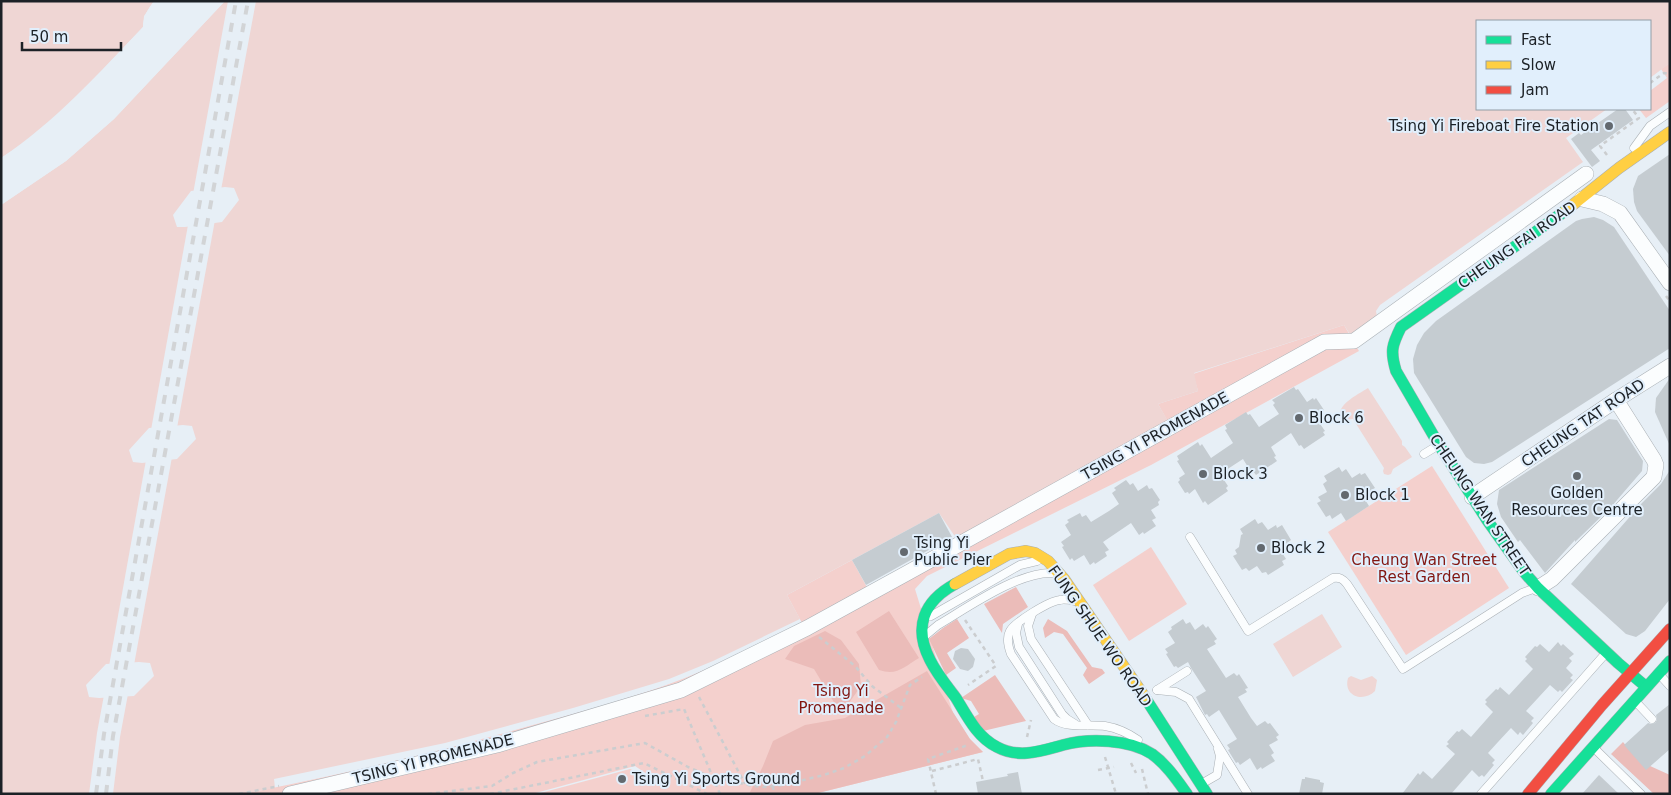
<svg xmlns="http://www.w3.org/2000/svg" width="1671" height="795" viewBox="0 0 1671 795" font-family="'DejaVu Sans',sans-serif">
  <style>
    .green { fill: #f4d0cd }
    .forest { fill: #ebbcb9 }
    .water { fill: #efd6d4; fill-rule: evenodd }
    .pier { fill: #e7eff6 }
    .building { fill: #c5ccd1 }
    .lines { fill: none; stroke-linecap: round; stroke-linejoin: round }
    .lane-casing { stroke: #aab0b5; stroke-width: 9 }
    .street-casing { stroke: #aab0b5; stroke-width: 16 }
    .fast-casing { stroke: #aab0b5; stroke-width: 12 }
    .slow-casing { stroke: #aab0b5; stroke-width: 12 }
    .jam-casing { stroke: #aab0b5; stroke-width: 12 }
    .path { stroke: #cbcdcf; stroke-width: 2.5; stroke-dasharray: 4 4; stroke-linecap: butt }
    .lane { stroke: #fbfdfe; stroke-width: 8 }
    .street { stroke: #fbfdfe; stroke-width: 15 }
    .fast { stroke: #16e098; stroke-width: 11 }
    .slow { stroke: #ffcf43; stroke-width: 11 }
    .jam { stroke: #f24e42; stroke-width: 11 }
    .rail { stroke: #d2d4d6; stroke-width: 4; stroke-dasharray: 9 9; stroke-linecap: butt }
    .path-bridge { stroke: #cbcdcf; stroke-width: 2.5; stroke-dasharray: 4 4; stroke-linecap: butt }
    .poi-dot { fill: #63696f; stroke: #e1effc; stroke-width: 2 }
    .labels { text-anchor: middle; stroke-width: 4; stroke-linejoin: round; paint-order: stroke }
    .poi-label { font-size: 15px; fill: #1c2126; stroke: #e1effc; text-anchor: start }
    .street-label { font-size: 15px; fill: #1c2126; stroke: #e1effc }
    .park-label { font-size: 15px; fill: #821611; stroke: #e1effc }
  </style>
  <rect width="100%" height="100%" fill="#e7eff6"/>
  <g class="green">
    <polygon points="1670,63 1670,101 1646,118 1639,109 1650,109 1650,91 1667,78 1661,69"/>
    <path d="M 1344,325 L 1359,351 L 1151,465 L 927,576 L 915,589 L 953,713 L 969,738 L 983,752 L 814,794 L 537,794 L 630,769 L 656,780 L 635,766 L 532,794 L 242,794 C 340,775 437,752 533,725 C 584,711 636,697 685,678 C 725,662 764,642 802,623 L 787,595 L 852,560 L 869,591 L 1167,420 L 1158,404 L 1198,391 L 1193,374 Z"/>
    <polygon points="1432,466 1509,588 1406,655 1328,532"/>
    <polygon points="1151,547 1187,604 1129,641 1093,585"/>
  </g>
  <g class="forest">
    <polygon points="1016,587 1028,607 1003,624 1002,633 984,604"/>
    <path d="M 889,611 L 919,658 C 904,667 897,676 879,670 L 856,632 Z"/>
    <polygon points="957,619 969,638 947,653 956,668 946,675 929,639 943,628"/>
    <polygon points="1048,619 1067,631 1092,667 1102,669 1105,673 1089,684 1083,675 1087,668 1063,634 1054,632 1045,638 1043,628"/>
    <polygon points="825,631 841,640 859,664 861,686 841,714 814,669 785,659 794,646"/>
    <polygon points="927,671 970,739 983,752 814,794 749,794 763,766 773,741 805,725 845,718"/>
    <polygon points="995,675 1026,721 983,731 974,717 979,714 971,701 961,698"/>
    <polygon points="1623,742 1639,761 1670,775 1670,794 1654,794 1611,754"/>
  </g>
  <g class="water">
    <path d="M 1,1 L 154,1 C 148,9 143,17 143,27 C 98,74 56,121 1,158 Z"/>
    <path d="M 225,1 L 230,1 L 240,6 L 254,1 L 1670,1 L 1670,63 L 1650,78 L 1650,21 L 1477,21 L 1477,109 L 1607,109 L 1566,138 L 1583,162 L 1380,305 L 1376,311 L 1377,317 L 1351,336 L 1344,325 L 1194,373 L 1198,391 L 1158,404 L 1168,421 L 956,538 L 939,513 L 787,595 L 800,619 L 713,661 L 669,679 L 573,708 L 445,743 L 274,779 L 275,788 L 242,794 L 1,794 L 1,205 L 66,161 L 114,119 ZM 225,187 L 234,188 L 239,200 L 222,222 L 185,227 L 177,227 L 173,215 L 191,191 ZM 183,425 L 192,426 L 196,439 L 177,459 L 142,463 L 133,462 L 129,450 L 149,428 ZM 139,662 L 150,663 L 154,676 L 134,696 L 99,698 L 89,697 L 86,685 L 106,664 Z"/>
    <path d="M 1368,388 L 1402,441 L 1402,445 L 1405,447 L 1412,457 L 1393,469 L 1391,474 L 1388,475 L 1384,474 L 1383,471 L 1384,468 L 1353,419 L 1345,420 C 1329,408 1359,394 1368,388 Z"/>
    <polygon points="1322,614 1342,647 1293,677 1273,644"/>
    <path d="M 1351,676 L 1361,680 L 1372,676 L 1377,680 L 1375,691 C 1363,703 1343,696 1348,678 Z"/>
  </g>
  <g class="pier">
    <polygon points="154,1 156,2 147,16 145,28 82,96 31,141 1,161 1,158 30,139 80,94 143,27 144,16"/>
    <polygon points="221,1 225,1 114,119 66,161 1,205 1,202 64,159 112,118"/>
    <polygon points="228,1 240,3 256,1 221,190 193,194"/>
    <polygon points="215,220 177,428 151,430 188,225"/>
    <polygon points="172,457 134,665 109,666 146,460"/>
    <polygon points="128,694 120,737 113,794 89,794 97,733 104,695"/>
  </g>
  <g class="building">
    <polygon points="1618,109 1625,109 1633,120 1591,150 1600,161 1592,167 1571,139 1579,133 1581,135"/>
    <polygon points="1670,154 1670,256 1637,211 1634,202 1633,189 1638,176"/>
    <polygon points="1594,217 1603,220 1614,227 1670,311 1670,348 1492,462 1484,464 1474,463 1466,457 1414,373 1413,359 1417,345 1424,333 1436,321 1576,221 1582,219"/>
    <polygon points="1670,378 1670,446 1655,412 1656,398"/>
    <polygon points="1294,387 1296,390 1298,389 1307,402 1313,398 1314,400 1316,398 1324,410 1321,411 1323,414 1316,418 1325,431 1323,432 1325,435 1304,449 1301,445 1299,446 1291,433 1271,447 1276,456 1274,457 1277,461 1256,475 1253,471 1251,472 1243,459 1220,474 1228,486 1226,488 1228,491 1208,505 1205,501 1203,503 1195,489 1189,494 1188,492 1185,493 1178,482 1180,480 1179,478 1185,474 1177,461 1179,460 1177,456 1198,442 1200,446 1202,444 1211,458 1233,443 1225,430 1227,429 1225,425 1246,412 1248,415 1250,414 1259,427 1279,414 1273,405 1275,403 1272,400"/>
    <polygon points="1609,419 1617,420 1643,461 1642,471 1611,507 1575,542 1575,540 1545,573 1520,540 1518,542 1501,517 1497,504 1499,490"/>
    <polygon points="1339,467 1342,472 1346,469 1352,478 1360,473 1361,475 1365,473 1375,488 1371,490 1372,493 1364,498 1369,506 1346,521 1341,513 1332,519 1330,515 1326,517 1317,503 1321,501 1318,497 1327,492 1323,484 1327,481 1324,476"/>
    <polygon points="1670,470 1670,599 1645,631 1636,637 1626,634 1571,584 1641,504 1661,484"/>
    <polygon points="1126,480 1130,485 1133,483 1138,491 1147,485 1149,489 1152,488 1160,500 1158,502 1159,505 1151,510 1156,518 1152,520 1156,526 1144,534 1143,532 1139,535 1131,523 1103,542 1109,550 1105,552 1107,556 1095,564 1094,562 1090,565 1084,555 1074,561 1072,558 1070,560 1062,547 1064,546 1061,542 1071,535 1065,525 1069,522 1067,520 1080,513 1082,517 1086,515 1091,522 1109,511 1119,504 1112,493 1116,490 1114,488"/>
    <polygon points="939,513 952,537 866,585 852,560"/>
    <polygon points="1255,519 1258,524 1262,522 1268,530 1276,525 1277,528 1282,525 1291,540 1287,543 1289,546 1281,551 1286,559 1282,561 1284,565 1268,575 1266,572 1262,573 1257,566 1249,571 1246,568 1242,570 1233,556 1237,554 1235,550 1239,547 1241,535 1243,534 1240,529"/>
    <polygon points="1183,619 1186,624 1190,622 1195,630 1203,624 1206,628 1208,626 1217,639 1214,641 1216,644 1207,649 1226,678 1234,673 1237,676 1239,674 1248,688 1245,689 1247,692 1238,697 1251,718 1257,726 1265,721 1268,724 1270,723 1279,735 1276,737 1278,740 1269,745 1274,753 1271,755 1275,761 1262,769 1261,767 1257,770 1250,758 1240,765 1238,762 1236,763 1228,750 1230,749 1227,745 1237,739 1219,710 1209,717 1207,714 1205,715 1196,697 1206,691 1191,668 1188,662 1178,668 1176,666 1174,667 1166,654 1168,653 1165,649 1175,643 1168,632 1172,629 1171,627"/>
    <polygon points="1558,642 1561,646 1563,644 1574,654 1569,658 1572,661 1566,668 1573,675 1570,678 1573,680 1562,692 1560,690 1558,692 1550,685 1526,711 1534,718 1531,721 1533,723 1523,735 1520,732 1518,735 1511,728 1498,742 1488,753 1495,760 1492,763 1494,765 1484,777 1482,775 1479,777 1472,770 1451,794 1402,794 1418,773 1420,775 1423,771 1432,779 1455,754 1446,746 1449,744 1447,742 1457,731 1459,732 1462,729 1471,737 1493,712 1485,704 1487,702 1485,700 1496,689 1498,690 1500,687 1509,695 1533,669 1525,661 1527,659 1525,657 1535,646 1537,647 1540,644 1549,652"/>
    <polygon points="961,648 968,649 975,659 973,667 968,671 960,669 953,659 955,651"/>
    <polygon points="1670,704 1670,749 1646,770 1624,745 1648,723 1651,724 1655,723 1657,720 1656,715"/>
    <polygon points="1018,772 1022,794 978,794 976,782 1008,776 1007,774"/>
    <polygon points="1599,775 1619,794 1582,794"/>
    <polygon points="1305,777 1320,780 1320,782 1324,783 1322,794 1299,794 1302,779 1305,779"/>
  </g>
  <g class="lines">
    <g class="lane-casing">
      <g id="lane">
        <polyline points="1634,148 1650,126 1670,112"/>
        <polyline points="1424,454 1437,446"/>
        <path d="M 1190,537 L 1248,631 L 1333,578 C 1340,577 1343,579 1347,584 L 1403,669 L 1522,593 L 1536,588"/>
        <path d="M 1075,601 C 1070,600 1064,599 1060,600 C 1049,601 1015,622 1010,631 C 1006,638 1008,646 1011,654 L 1054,719 C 1067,729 1089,724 1105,726 C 1117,728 1128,733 1138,740"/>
        <polyline points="1032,614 1028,626 1031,639 1088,725"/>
        <polyline points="931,616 1020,565 1037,561"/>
        <polyline points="1018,624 1016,633 1019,647 1062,714 1067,719 1075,724"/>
        <path d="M 926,635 L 938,625 C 967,608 1019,571 1053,573"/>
        <polyline points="1660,675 1670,686"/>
        <polyline points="1157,690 1176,692 1189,699 1248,794"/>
        <polyline points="1157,690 1187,671"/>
        <polyline points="1636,702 1652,719"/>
        <polyline points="1594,748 1641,794"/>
        <polyline points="1203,783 1217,775 1220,756 1218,749"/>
        <polyline points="1481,794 1606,653"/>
      </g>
    </g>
    <g class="street-casing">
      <g id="street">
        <polyline points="1582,199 1603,204 1620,213 1670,283"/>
        <polyline points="1472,497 1616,400 1670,366"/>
        <polyline points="1538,588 1552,579 1654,477 1656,465 1654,460 1616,400"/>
        <polyline points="290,794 497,745 681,690 807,628 909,572 1324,342 1354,341 1586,174"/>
      </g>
    </g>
    <g class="fast-casing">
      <g id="fast">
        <path d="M 1565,211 L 1401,327 C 1392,345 1390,351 1396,371 L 1439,445 L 1487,520 L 1524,572 L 1538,588 L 1618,663 L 1644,685"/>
        <path d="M 955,584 C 924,601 913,627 930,660 C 937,674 947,686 956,698 C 967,716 977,737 997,747 C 1019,759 1041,751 1063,745 C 1089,738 1129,739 1152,754 C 1166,764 1177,780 1187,794"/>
        <polyline points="1144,696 1207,794"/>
        <polyline points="1551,794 1670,661"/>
      </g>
    </g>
    <g class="slow-casing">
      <g id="slow">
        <polyline points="1565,211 1619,168 1670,132"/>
        <polyline points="955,584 1009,554 1026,551 1035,553 1048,561 1064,579 1144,696"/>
      </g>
    </g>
    <g class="jam-casing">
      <polyline id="jam" points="1528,794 1602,705 1670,629"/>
    </g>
    <g class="path">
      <polyline points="1650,83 1664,73 1670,74"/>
      <polyline points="1607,155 1600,146 1639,118 1632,109"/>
      <polyline points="1666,296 1670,301"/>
      <polyline points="965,620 996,666 968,685"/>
      <polyline points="819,637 855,666 872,686 901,708"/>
      <polyline points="699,697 745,784"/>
      <polyline points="645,716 684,709 720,794"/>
      <polyline points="1027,737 1031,720"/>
      <polyline points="1105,757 1116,794"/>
      <polyline points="1131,763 1136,773"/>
      <polyline points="1142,769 1148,794"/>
      <polyline points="932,771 978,759 983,781"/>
      <polyline points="773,786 774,794"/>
      <polyline points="239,794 279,786"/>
      <polyline points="428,794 492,786 513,773 537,762 645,743 688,767 709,776 753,786 767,787 783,785 824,775 844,768 865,756 887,737 896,722 910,685 922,677"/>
      <polyline points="490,794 644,763 707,794"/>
      <polyline points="936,794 928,759 968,745"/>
    </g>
    <use href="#lane" class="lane"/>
    <use href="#street" class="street"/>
    <use href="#fast" class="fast"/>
    <use href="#slow" class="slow"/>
    <use href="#jam" class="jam"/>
    <g class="rail">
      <polyline points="96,794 104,734 236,1"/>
      <polyline points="106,794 113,736 248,1"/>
    </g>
    <polyline class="path-bridge" points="1098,770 1114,767"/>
  </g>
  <g class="poi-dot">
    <circle cx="1609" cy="126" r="5"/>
    <circle cx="1299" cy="418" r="5"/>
    <circle cx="1203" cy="474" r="5"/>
    <circle cx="1577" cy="476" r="5"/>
    <circle cx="1345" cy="495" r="5"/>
    <circle cx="1261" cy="548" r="5"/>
    <circle cx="904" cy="552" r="5"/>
    <circle cx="622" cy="779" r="5"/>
  </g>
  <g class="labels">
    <g class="poi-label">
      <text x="1599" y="131" text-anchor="end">Tsing Yi Fireboat Fire Station</text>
      <text x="1309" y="423">Block 6</text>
      <text x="1213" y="479">Block 3</text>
      <text x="1577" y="498" text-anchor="middle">Golden<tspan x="1577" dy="17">Resources Centre</tspan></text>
      <text x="1355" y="500">Block 1</text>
      <text x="914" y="548">Tsing Yi<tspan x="914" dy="17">Public Pier</tspan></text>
      <text x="1271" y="553">Block 2</text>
      <text x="632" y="784">Tsing Yi Sports Ground</text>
    </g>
    <g class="street-label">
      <text transform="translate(1517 245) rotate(-35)" y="5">CHEUNG FAI ROAD</text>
      <text transform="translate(1583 423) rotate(-34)" y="5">CHEUNG TAT ROAD</text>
      <text transform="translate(1155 436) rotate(-29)" y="5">TSING YI PROMENADE</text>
      <text transform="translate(1480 505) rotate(56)" y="5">CHEUNG WAN STREET</text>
      <text transform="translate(1100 636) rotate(55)" y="5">FUNG SHUE WO ROAD</text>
      <text transform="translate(433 759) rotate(-14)" y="5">TSING YI PROMENADE</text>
    </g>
    <g class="park-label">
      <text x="1424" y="565">Cheung Wan Street<tspan x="1424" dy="17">Rest Garden</tspan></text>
      <text x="841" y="696">Tsing Yi<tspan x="841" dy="17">Promenade</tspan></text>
    </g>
  </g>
  <rect width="1671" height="795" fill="none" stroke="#1c2126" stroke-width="5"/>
  <rect x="1476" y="20" width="175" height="90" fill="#e1effc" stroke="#929da6"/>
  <rect x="1486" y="36" width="25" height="8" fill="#16e098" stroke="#929da6"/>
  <text x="1521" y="45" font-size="15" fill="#1c2126">Fast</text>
  <rect x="1486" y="61" width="25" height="8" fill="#ffcf43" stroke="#929da6"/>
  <text x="1521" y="70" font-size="15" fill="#1c2126">Slow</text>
  <rect x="1486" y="86" width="25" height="8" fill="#f24e42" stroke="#929da6"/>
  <text x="1521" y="95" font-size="15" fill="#1c2126">Jam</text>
  <path d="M22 42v8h99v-8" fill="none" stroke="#1c2126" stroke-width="2.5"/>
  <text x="30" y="42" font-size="15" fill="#1c2126" stroke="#e1effc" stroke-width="4" paint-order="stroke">50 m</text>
</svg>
